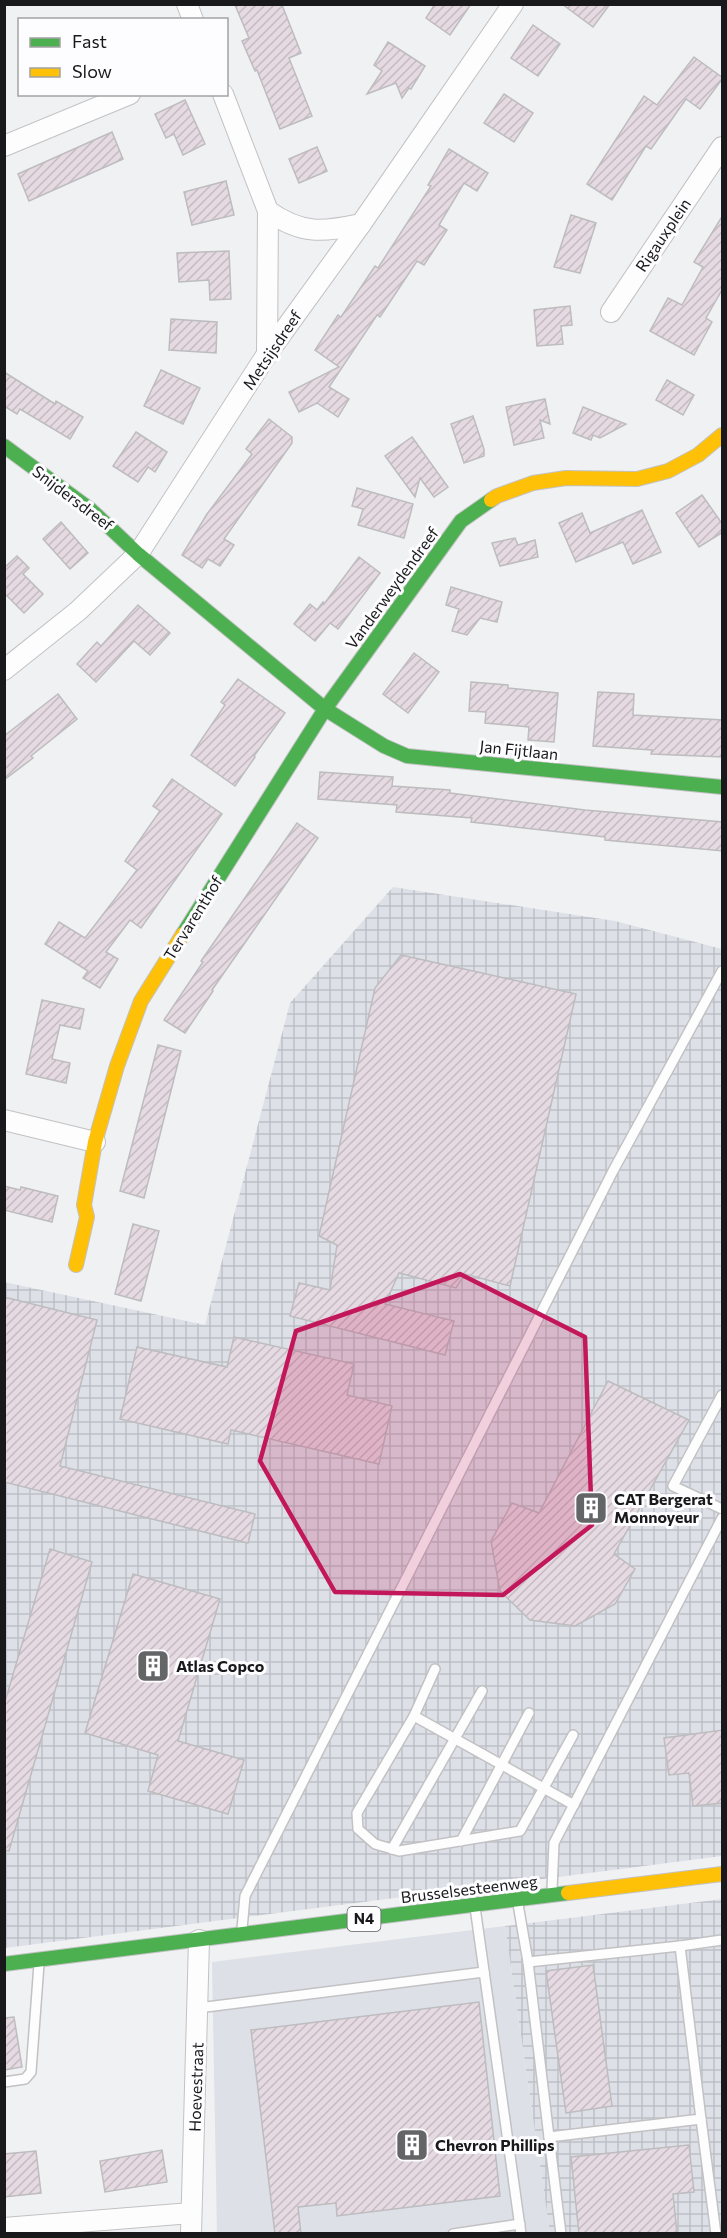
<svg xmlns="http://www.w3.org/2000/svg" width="727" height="2238" viewBox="0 0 727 2238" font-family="Commissioner,sans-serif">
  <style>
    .built { fill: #dde0e7 }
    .industrial { fill: url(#industrial-grid) }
    .building { fill: url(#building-hatch); stroke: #bdbcbe; stroke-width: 1.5 }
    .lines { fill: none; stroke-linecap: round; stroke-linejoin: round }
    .lane-casing { stroke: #c2c2c4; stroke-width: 12 }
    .street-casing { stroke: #c2c2c4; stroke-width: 22 }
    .fast-casing { stroke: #c2c2c4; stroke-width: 16 }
    .slow-casing { stroke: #c2c2c4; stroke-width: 16 }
    .lane { stroke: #fdfdfd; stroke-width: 9 }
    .street { stroke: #fdfdfd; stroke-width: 20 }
    .fast { stroke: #4caf50; stroke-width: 14 }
    .slow { stroke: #ffc107; stroke-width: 14 }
    .marked { fill: #c2185b; fill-opacity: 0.2; stroke: #c2185b; stroke-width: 4.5; stroke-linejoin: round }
    .labels { text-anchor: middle; stroke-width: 6; stroke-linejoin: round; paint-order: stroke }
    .shield { fill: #fdfdff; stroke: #5d5d5f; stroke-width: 1.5 }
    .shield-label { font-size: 15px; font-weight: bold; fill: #19191b }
    .street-label { font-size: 16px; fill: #19191b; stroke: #fdfdff }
    .poi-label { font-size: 16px; font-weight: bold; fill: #19191b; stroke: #fdfdff; text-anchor: start }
  </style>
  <defs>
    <pattern id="industrial-grid" width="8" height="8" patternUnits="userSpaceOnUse" patternTransform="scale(1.5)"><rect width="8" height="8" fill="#dde0e7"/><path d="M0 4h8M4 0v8" fill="none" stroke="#bdc0c6"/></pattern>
    <pattern id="building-hatch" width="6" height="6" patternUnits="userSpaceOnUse" patternTransform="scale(1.5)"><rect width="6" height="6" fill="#e6dae2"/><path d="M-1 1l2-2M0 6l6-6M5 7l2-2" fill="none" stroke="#c5bac1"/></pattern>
  </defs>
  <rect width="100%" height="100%" fill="#f0f1f3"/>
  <polygon class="built" points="505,1926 550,2233 217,2233 212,1962"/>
  <g class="industrial">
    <polygon points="393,887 615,921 722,949 722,1856 5,1948 4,1282 205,1325 290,1003"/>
    <polygon points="722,1899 722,2233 550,2233 505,1926"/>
  </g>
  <g class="building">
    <polygon points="435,4 471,4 450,35 426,18"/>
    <polygon points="562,4 610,4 593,27"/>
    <polygon points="235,5 282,5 301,53 289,58 312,116 280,129 257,70 255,71 242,41 249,38"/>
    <polygon points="533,25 560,44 538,76 511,58"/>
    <polygon points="388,42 425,66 411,89 409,88 402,98 396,83 367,94 382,71 374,65"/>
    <polygon points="694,57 723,78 700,109 686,99 651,149 646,146 612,200 587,184 644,96 657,105"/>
    <polygon points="504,94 533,113 514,142 484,123"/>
    <polygon points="185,100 205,144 183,155 174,134 166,138 155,114"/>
    <polygon points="112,132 123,159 29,201 18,174"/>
    <polygon points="317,147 327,171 299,183 289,159"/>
    <polygon points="449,149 488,173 477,191 464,183 439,225 447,230 424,265 417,261 380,317 377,315 329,387 349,399 338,417 317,403 299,412 289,392 339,367 315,350 338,315 341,317 375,266 378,268 431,186 428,185"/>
    <polygon points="226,181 234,215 192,225 184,192"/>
    <polygon points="571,215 596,223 580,273 554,267"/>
    <polygon points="723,215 723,288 706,318 712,322 694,355 650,331 668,298 682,305 703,267 694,262"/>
    <polygon points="229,251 231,299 210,300 209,280 179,282 177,253"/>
    <polygon points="570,306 572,325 561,326 563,344 537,346 534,310"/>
    <polygon points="171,319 217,322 216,353 169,350"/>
    <polygon points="161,370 200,388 183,424 144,406"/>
    <polygon points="4,372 55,404 56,401 83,417 70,439 20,409 17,414 4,406"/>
    <polygon points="667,380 694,395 683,415 656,400"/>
    <polygon points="545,399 550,424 540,420 544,438 514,445 506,407"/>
    <polygon points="583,407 626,424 600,438 593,435 591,440 573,433"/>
    <polygon points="473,416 484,449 484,456 464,463 451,424"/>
    <polygon points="269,419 292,437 292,443 224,539 234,545 220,566 208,559 202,568 182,555 207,514 252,454 246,449"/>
    <polygon points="136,432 167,452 155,472 148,467 138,482 113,466"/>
    <polygon points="412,437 448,487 434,497 420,478 415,497 385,456"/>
    <polygon points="357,488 413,504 404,538 358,525 363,509 352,506"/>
    <polygon points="702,495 723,525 723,532 699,547 676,513"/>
    <polygon points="642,510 661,552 633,564 623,542 576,562 559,523 582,513 590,533"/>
    <polygon points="61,522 88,553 70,569 43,539"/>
    <polygon points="515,538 518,545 535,540 538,557 500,566 492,543"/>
    <polygon points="17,556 29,568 23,574 43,594 24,613 4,593 4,568"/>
    <polygon points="359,557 380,573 338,629 330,623 315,641 294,624 310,604 317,610 323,602 324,604"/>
    <polygon points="451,587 502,602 497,622 480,618 467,635 452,631 459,609 446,605"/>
    <polygon points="138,605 170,633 150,655 134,641 96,682 77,664 97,642 101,646"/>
    <polygon points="414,653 439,672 408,713 383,694"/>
    <polygon points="238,679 285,713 254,756 255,757 235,786 191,755 225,705 221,702"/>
    <polygon points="471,682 508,685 508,688 558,693 554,742 528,740 529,727 485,723 486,712 469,711"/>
    <polygon points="598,692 634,694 633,715 723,720 723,757 651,754 652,750 593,746"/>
    <polygon points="58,694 77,719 31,756 33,758 4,780 4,736"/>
    <polygon points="320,772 393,777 392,786 450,790 450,793 585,810 723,822 723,851 605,840 605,837 471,822 472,818 396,812 397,805 318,799"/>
    <polygon points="172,779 222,814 141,928 130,920 106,952 118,959 100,988 83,978 88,971 45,944 59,922 85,938 137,870 125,861 160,811 153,806"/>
    <polygon points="297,823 318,838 212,990 213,991 185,1033 164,1020 203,962 201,961"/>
    <polygon points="401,955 576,994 510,1286 465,1274 456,1288 399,1273 385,1304 454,1321 445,1355 290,1316 299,1283 330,1290 337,1245 319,1236 375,988"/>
    <polygon points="42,1000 84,1009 80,1029 60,1025 52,1059 70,1063 66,1083 26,1074"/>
    <polygon points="158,1045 181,1051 144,1198 120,1191"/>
    <polygon points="4,1186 20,1190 21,1187 58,1196 52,1222 4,1210"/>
    <polygon points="133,1224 159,1231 141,1301 115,1294"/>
    <polygon points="4,1297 97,1320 60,1466 255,1514 248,1543 4,1482"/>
    <polygon points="234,1337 354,1364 347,1395 392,1406 379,1464 231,1430 228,1444 120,1419 137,1347 227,1367"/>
    <polygon points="608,1381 689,1420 614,1554 635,1569 615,1604 575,1626 530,1620 500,1591 491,1541 512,1503 539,1513"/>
    <polygon points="50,1549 92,1562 9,1851 4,1850 4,1705"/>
    <polygon points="133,1574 220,1599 178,1741 244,1760 228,1814 148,1791 158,1755 85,1733"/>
    <polygon points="723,1730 723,1803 693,1806 689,1773 669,1775 664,1738"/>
    <polygon points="593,1965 612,2106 566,2113 546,1971"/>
    <polygon points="479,2002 500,2196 337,2216 336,2203 298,2207 301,2234 275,2234 251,2030"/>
    <polygon points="14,2017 22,2067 4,2070 4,2018"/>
    <polygon points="689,2145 694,2192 673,2194 677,2234 579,2234 571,2157"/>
    <polygon points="162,2150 167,2182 105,2192 100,2161"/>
    <polygon points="36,2151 41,2193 4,2197 4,2154"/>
  </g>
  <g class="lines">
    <g class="lane-casing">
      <g id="lane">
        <polyline points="722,1395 673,1486 722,1509"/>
        <polyline points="435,1669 414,1716 357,1813 358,1829 375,1844 399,1851 520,1831 573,1735"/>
        <polyline points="414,1716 574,1805"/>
        <polyline points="461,1841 529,1713"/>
        <polyline points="392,1849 482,1691"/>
        <polyline points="552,1890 554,1843 722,1518"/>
        <polyline points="518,1904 528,1962 549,2137"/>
        <polyline points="475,1907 521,2234"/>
        <polyline points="242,1929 245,1896 613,1171 722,971"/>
        <polyline points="680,1946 722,1940"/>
        <polyline points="528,1962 680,1946 701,2119 549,2137 561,2234"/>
        <polyline points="198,2008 484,1972"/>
        <polyline points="4,2082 25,2079 31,2072 39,1964"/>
        <polyline points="701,2119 716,2234"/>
        <polyline points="453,2234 520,2224"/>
      </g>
    </g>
    <g class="street-casing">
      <g id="street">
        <polyline points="187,4 193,20"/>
        <polyline points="223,94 268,211 267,354"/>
        <polyline points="4,146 130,94"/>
        <path d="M 268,211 C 302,235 323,232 361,224"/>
        <polyline points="611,312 722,147"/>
        <polyline points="4,670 78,611 138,554 267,354 361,224 513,4"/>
        <polyline points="4,1120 95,1142"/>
        <polyline points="4,2228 191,2213"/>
        <polyline points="191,2234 199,1940"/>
      </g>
    </g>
    <g class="fast-casing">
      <g id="fast">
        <polyline points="4,446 91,510 138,554 325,709 461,521 491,500"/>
        <polyline points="183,934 325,709 384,746 407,756 722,787"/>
        <polyline points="4,1964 568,1893"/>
      </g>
    </g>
    <g class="slow-casing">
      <g id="slow">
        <polyline points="491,500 497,496 533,483 566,478 637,479 668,471 698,455 722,435"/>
        <polyline points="76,1265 87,1217 84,1205 95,1142 117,1066 141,1001 183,934"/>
        <polyline points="568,1893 722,1874"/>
      </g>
    </g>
    <use href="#lane" class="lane"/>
    <use href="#street" class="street"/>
    <use href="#fast" class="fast"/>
    <use href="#slow" class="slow"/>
  </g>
  <path class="marked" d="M 460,1274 L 585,1337 L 592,1525 L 503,1595 L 335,1592 L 260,1461 L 296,1331 Z"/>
  <defs>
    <g id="building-square" transform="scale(1.725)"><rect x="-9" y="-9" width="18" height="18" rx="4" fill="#646567" stroke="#fdfdff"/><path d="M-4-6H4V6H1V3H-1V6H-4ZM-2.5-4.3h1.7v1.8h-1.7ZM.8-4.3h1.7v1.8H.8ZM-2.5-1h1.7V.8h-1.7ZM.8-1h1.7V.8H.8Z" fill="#fff"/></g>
  </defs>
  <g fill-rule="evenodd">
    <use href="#building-square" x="591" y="1508"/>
    <use href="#building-square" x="153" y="1666"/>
    <use href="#building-square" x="412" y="2145"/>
  </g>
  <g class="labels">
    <rect class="shield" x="347.5" y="1907" width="33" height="24" rx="4.5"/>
    <g class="shield-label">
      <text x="364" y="1924">N4</text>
    </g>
    <g class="street-label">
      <text transform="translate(663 235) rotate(-56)" y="6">Rigauxplein</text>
      <text transform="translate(272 350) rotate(-56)" y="6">Metsijsdreef</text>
      <text transform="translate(73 498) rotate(37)" y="6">Snijdersdreef</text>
      <text transform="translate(392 588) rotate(-54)" y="6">Vanderweydendreef</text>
      <text transform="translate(519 750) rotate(6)" y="6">Jan Fijtlaan</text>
      <text transform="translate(193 918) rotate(-58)" y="6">Tervarenthof</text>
      <text transform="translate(469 1889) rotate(-7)" y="6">Brusselsesteenweg</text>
      <text transform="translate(196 2087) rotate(-88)" y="6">Hoevestraat</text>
    </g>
    <g class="poi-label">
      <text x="614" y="1505">CAT Bergerat<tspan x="614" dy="18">Monnoyeur</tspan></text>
      <text x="176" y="1672">Atlas Copco</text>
      <text x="435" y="2151">Chevron Phillips</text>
    </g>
  </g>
  <rect width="727" height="2238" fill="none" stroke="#19191b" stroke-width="12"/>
  <rect x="18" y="18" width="210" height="78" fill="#fdfdff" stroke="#a2a2a4" stroke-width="1.5"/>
  <rect x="30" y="38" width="30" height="9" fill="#4caf50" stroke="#a2a2a4" stroke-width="1.5"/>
  <text x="72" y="48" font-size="18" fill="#19191b">Fast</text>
  <rect x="30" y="68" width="30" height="9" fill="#ffc107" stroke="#a2a2a4" stroke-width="1.5"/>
  <text x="72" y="78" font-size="18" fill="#19191b">Slow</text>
</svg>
